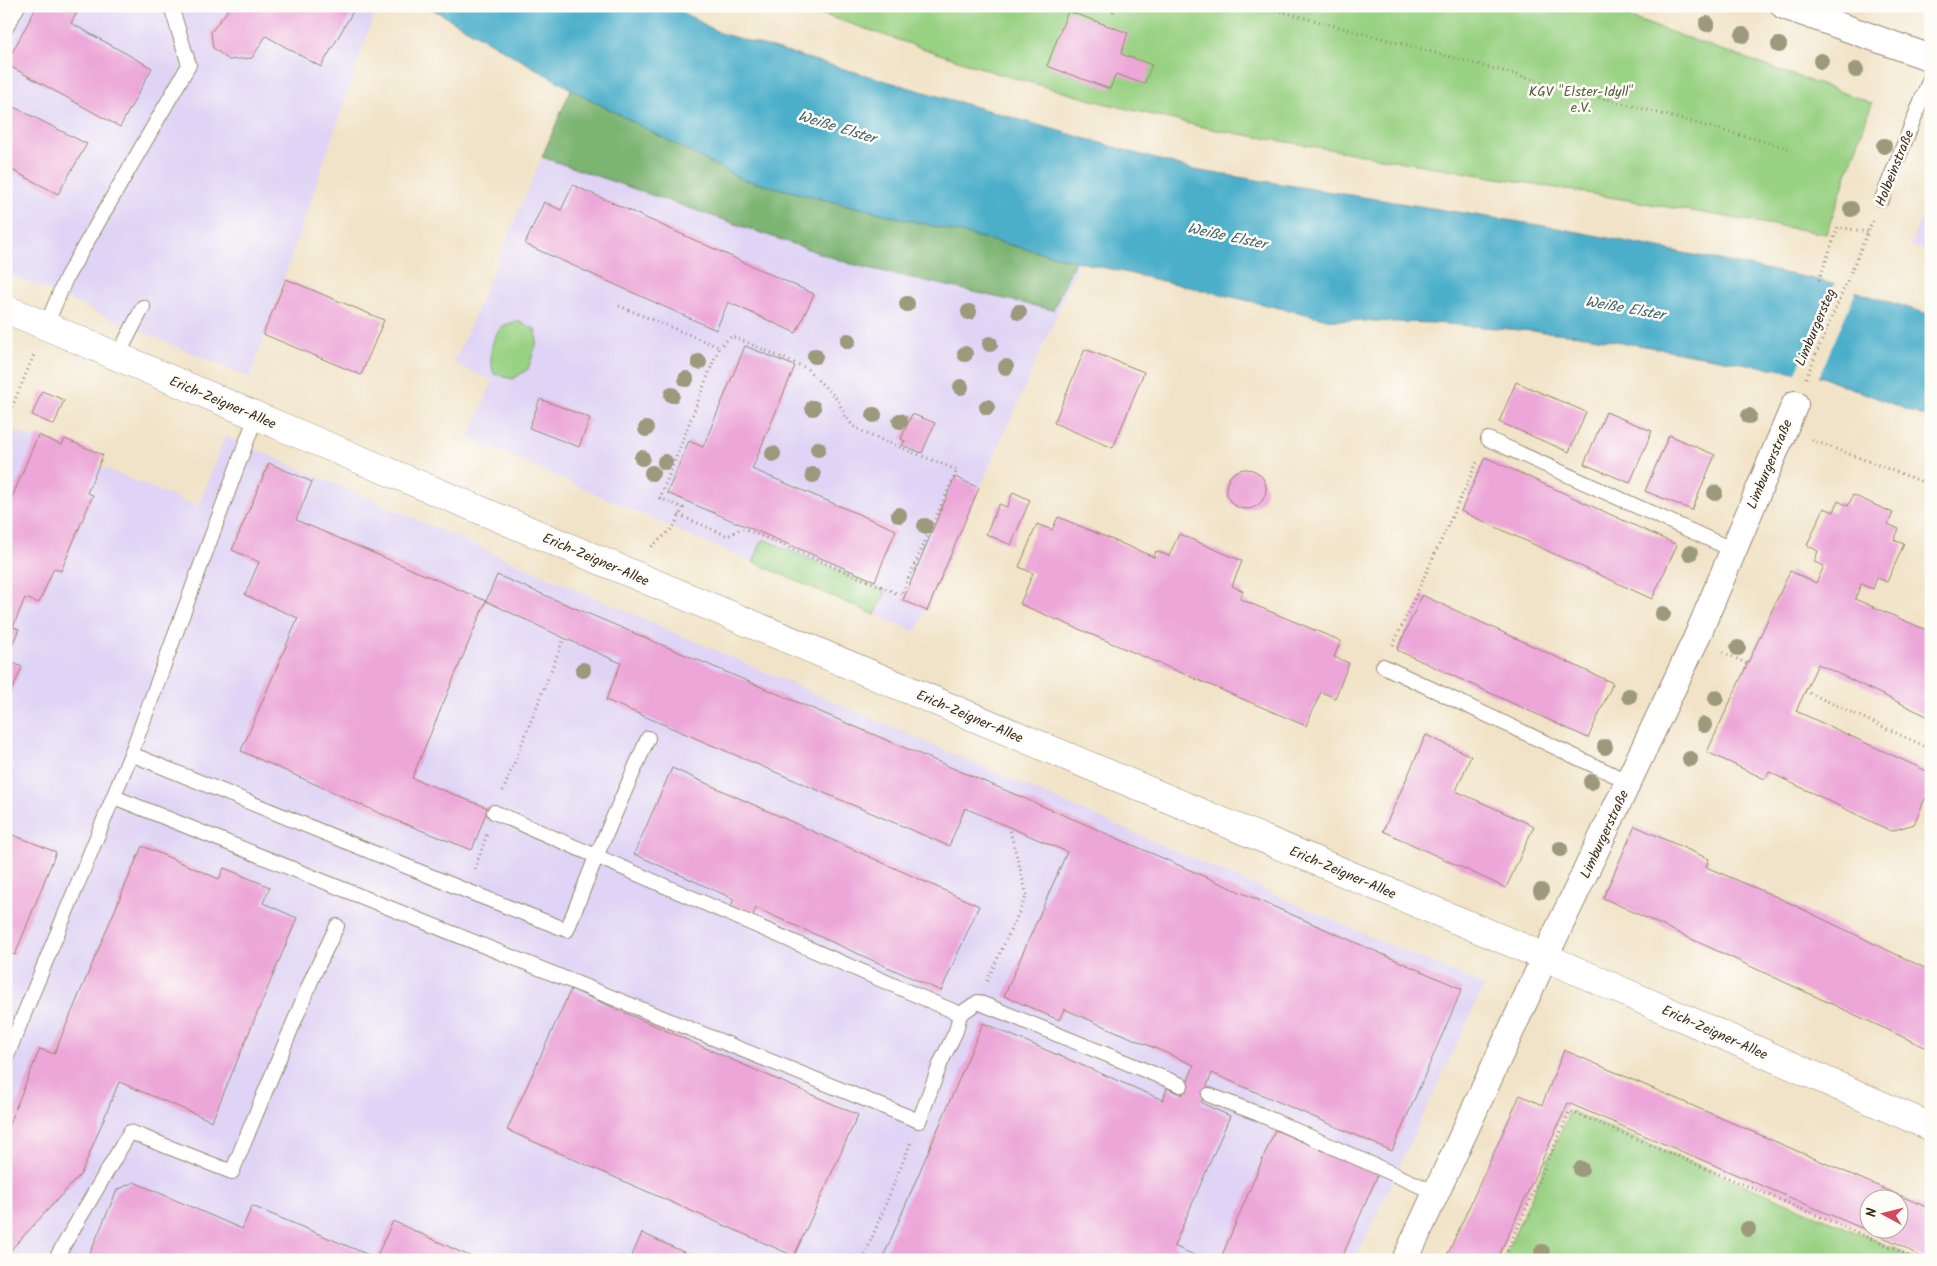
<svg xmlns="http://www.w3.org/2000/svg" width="1937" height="1266" viewBox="0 0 1937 1266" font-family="Kalam,sans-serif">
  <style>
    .built { fill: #dfd4f5 }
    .green { fill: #9ad284; stroke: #6a7e51 }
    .forest { fill: #7bb472; stroke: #5b6f48 }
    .water { fill: #4bafca; stroke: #436c74 }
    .pier { fill: #f1e3c7 }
    .building { fill: #eca6d8; fill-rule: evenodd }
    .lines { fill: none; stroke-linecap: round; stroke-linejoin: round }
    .service-casing { stroke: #968672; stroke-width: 16 }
    .minor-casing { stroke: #968672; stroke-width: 28 }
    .tertiary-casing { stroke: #968672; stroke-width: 29 }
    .path { stroke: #968672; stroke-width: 3; stroke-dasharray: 1 4; stroke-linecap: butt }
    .service { stroke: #fff; stroke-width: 14 }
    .minor { stroke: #fff; stroke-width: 26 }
    .tertiary { stroke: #fff; stroke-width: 28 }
    .tree { fill: #9d997b }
    .labels { text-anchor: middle; stroke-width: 5; stroke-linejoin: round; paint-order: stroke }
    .park-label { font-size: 14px; fill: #585c3d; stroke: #fdfcf7 }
    .street-label { font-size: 14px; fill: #3b2a1e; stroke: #fdfcf7 }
    .water-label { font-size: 15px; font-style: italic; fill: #415f63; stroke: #fdfcf7 }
  </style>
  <rect width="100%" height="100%" fill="#fdfcf7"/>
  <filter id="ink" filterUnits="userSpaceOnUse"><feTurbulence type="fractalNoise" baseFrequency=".02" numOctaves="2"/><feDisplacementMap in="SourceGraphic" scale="10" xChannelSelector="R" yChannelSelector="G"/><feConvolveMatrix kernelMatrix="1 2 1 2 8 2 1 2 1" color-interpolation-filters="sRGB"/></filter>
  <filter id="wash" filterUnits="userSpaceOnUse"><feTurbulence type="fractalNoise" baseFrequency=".0096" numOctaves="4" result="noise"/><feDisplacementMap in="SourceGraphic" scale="20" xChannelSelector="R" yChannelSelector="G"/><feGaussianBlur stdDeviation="1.12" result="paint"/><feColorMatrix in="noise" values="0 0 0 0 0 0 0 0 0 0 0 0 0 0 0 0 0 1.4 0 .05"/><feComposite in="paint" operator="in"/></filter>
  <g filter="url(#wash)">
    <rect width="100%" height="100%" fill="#f1e3c7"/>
    <g class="built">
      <polygon points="6,6 377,6 250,378 6,273"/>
      <polygon points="571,89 741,179 1080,262 916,632 700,540 469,438 493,381 454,363"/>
      <polygon points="1931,196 1931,253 1910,245"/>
      <polygon points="16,431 198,507 225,436 1484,986 1355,1260 6,1260 6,822 35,832 6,821 6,455"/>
    </g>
    <g class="green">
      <polygon points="798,6 1597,6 1872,103 1826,234 1211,129 1103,103 996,73"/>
      <path d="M 517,321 L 535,329 L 537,342 L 528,369 L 513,379 L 494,374 C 489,358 489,341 502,327 C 505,324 512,323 517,321 Z"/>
      <polygon points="763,539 886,591 875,615 753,562"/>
      <polygon points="1570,1111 1896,1249 1915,1260 1503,1260"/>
    </g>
    <polygon class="forest" points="571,89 741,179 1075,261 1053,310 851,264 542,157"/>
    <polygon class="water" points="427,6 671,6 720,33 1194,170 1563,229 1819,280 1931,315 1931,419 1823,377 1580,335 1435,323 1332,320 1080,262 741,179 571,89"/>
    <polygon class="pier" points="1835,283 1857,289 1818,379 1795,375"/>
    <g id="blocks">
      <g class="building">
        <polygon points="37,6 81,6 71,23 152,68 120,127 6,64"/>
        <polygon points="223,6 356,6 321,67 266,36 252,58 229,60 213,48 211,32 228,10"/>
        <polygon points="1068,11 1128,33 1121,54 1152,65 1144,84 1116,74 1110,89 1047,66"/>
        <polygon points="6,103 87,144 58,194 6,167"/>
        <polygon points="573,185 814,294 796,333 728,302 716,330 525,244 544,202 561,210"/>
        <polygon points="286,279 384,320 361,375 263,334"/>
        <polygon points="745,346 795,366 752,469 896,530 875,581 667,493 689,441 703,447"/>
        <polygon points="1085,349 1144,372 1113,448 1054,423"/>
        <polygon points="1516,382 1586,412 1569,452 1499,422"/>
        <polygon points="42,391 64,400 54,425 32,415"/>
        <polygon points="540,399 590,418 579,447 529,428"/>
        <polygon points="1606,412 1652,431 1630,483 1584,464"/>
        <polygon points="912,414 935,423 922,453 902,445 905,441 901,439"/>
        <polygon points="38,435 62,445 65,439 103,455 87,493 93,495 61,571 54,568 39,603 25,598 13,627 19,629 6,659 6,512"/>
        <polygon points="1669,435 1715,455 1692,510 1645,491"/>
        <polygon points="1485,457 1677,545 1652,599 1461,511"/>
        <polygon points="269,463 312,482 296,520 486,601 412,778 488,808 472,850 395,820 241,751 298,618 245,595 259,562 232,550"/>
        <circle cx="1246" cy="489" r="20"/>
        <polygon points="955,477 979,488 927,611 903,600"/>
        <polygon points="1013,492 1030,500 1011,545 986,534 999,504 1007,507"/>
        <polygon points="1853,495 1893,513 1888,524 1899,529 1894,540 1904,544 1887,582 1877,578 1873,589 1861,584 1855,599 1931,632 1931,718 1818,664 1796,711 1931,773 1931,785 1914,824 1891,831 1769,772 1765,779 1707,752 1790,571 1816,583 1824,566 1814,562 1818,551 1807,545 1824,508 1834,512 1838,501 1848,506"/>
        <polygon points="1058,517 1154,557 1156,551 1169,556 1179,534 1242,561 1232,586 1243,591 1240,599 1341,641 1334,657 1349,663 1335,698 1321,692 1306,726 1020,604 1033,573 1019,567 1037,524 1052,530"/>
        <polygon points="497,575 1080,822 1462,989 1392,1151 1212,1073 1201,1103 1230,1116 1174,1246 1205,1260 882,1260 983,1023 1163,1100 1167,1088 1182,1095 1194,1065 1064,1009 1059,1020 1004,996 1067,852 965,808 949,846 606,700 621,663 564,638 486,601"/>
        <polygon points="1422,595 1613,683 1588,738 1397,650"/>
        <polygon points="6,660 22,667 6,704"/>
        <polygon points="1426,735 1471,756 1456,791 1534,826 1506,888 1383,831"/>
        <polygon points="672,768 979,906 941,991 756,908 752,918 730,908 734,899 634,854"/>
        <polygon points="1635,826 1709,859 1706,867 1777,897 1931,971 1931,1050 1603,898"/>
        <polygon points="6,832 56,852 15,955 6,951"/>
        <polygon points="142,846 219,879 224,868 270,887 263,903 297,918 212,1121 119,1082 81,1174 6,1255 6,1131 40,1049 54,1054"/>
        <polygon points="571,989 858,1115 794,1256 507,1130"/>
        <path d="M 1564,1050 L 1931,1209 L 1931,1260 L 1921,1260 L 1922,1258 L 1899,1244 L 1568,1103 L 1497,1260 L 1445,1260 L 1520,1095 L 1542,1105 ZM 1870,1198 L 1900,1198 L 1900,1228 L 1870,1228 Z"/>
        <polygon points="1275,1130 1378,1174 1341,1260 1220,1260"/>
        <polygon points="134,1182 242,1229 252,1206 376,1258 393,1221 478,1260 87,1260 117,1190"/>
        <polygon points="642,1233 701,1260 630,1260"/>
      </g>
    </g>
  </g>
  <g filter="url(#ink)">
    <use href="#blocks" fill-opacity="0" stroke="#968672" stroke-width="1"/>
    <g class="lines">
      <g class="service-casing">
        <g id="service">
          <polyline points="6,28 18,6"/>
          <polyline points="1882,199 1931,76"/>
          <polyline points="46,326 66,278 189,65 171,6"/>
          <polyline points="117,357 143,307"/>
          <polyline points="1488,439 1733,550"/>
          <polyline points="1383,666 1629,782"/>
          <polyline points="131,754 467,891 567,930 596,857 648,738"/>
          <polyline points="114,797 919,1121 941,1062 956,1031 960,1014 978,1002 1181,1085"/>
          <polyline points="494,812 960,1014"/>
          <polyline points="6,1058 131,754 256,416"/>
          <polyline points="1209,1095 1259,1114 1436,1193"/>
          <polyline points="55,1260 130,1132 232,1172 313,976 337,926"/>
        </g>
      </g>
      <g class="minor-casing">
        <g id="minor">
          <polyline points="1784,6 1931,58"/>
          <polyline points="1405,1260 1545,957 1696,639 1795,404"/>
        </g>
      </g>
      <g class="tertiary-casing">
        <polyline id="tertiary" points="6,309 287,429 1545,957 1931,1127"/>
      </g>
      <g class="path">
        <polyline points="1261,6 1788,148"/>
        <polyline points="1113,12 1115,6"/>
        <polyline points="1819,280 1838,227 1868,232"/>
        <polyline points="619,306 719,347 660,498 683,508 673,528 650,548"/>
        <polyline points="1806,378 1873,220"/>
        <polyline points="6,421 34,355"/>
        <polyline points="1812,440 1931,485"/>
        <polyline points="679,515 728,536 742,528 901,595 957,470 867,434 853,426 844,415 838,400 806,368 732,336 719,347"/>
        <polyline points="1393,645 1478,460"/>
        <polyline points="1723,652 1747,664"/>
        <polyline points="1805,691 1931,749"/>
        <polyline points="503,791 564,638"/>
        <polyline points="475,869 487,834"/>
        <polyline points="987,981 1027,895 1009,827"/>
        <polyline points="863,1260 911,1142"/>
        <polyline points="1503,1260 1570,1111 1896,1249 1915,1260"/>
      </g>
      <use href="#service" class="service"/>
      <use href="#minor" class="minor"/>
      <use href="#tertiary" class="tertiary"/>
    </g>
    <g class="tree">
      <circle cx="1707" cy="24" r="8"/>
      <circle cx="1743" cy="35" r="8"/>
      <circle cx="1779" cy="45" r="8"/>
      <circle cx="1821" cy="61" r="8"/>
      <circle cx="1856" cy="70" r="8"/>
      <circle cx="1884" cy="146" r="8"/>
      <circle cx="1851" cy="209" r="8"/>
      <circle cx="907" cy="304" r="8"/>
      <circle cx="969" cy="312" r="8"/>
      <circle cx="1019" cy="312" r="8"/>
      <circle cx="848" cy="341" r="8"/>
      <circle cx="990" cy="344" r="8"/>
      <circle cx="965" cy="354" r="8"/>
      <circle cx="815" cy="356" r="8"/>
      <circle cx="699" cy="362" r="8"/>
      <circle cx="1006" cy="367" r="8"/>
      <circle cx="686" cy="379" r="8"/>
      <circle cx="961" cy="387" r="8"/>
      <circle cx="672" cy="395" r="8"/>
      <circle cx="987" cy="407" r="8"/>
      <circle cx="813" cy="408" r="8"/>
      <circle cx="874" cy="415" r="8"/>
      <circle cx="1749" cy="416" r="8"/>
      <circle cx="900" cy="421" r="8"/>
      <circle cx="646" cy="429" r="8"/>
      <circle cx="818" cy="449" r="8"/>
      <circle cx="773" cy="454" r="8"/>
      <circle cx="642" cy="458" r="8"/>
      <circle cx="665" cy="462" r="8"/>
      <circle cx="652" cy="473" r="8"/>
      <circle cx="813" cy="475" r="8"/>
      <circle cx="1715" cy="493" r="8"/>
      <circle cx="899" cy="515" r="8"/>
      <circle cx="925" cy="526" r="8"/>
      <circle cx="1690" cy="553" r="8"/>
      <circle cx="1663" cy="614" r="8"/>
      <circle cx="1738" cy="648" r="8"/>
      <circle cx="583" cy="670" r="8"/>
      <circle cx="1629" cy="696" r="8"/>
      <circle cx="1716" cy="698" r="8"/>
      <circle cx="1704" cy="725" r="8"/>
      <circle cx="1605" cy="747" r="8"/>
      <circle cx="1690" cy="759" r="8"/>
      <circle cx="1591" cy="782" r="8"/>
      <circle cx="1560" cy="849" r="8"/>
      <circle cx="1541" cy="891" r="8"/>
      <circle cx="1581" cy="1169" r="8"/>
      <circle cx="1748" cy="1229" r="8"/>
      <circle cx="1542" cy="1252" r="8"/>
    </g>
  </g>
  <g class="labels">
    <g class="park-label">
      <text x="1581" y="96">KGV "Elster-Idyll"<tspan x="1581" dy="16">e.V.</tspan></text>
    </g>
    <g class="street-label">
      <text transform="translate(1894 168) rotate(-68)" y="5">Holbeinstraße</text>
      <text transform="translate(1815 327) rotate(-67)" y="5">Limburgersteg</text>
      <text transform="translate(223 402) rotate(23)" y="5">Erich-Zeigner-Allee</text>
      <text transform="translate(1769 464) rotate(-67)" y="5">Limburgerstraße</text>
      <text transform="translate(596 559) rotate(23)" y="5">Erich-Zeigner-Allee</text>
      <text transform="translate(970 716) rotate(23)" y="5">Erich-Zeigner-Allee</text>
      <text transform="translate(1604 834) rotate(-65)" y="5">Limburgerstraße</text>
      <text transform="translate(1343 872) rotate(23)" y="5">Erich-Zeigner-Allee</text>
      <text transform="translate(1715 1032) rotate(24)" y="5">Erich-Zeigner-Allee</text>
    </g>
    <g class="water-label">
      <text transform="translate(837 127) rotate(17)" y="5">Weiße Elster</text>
      <text transform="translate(1227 236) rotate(12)" y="5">Weiße Elster</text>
      <text transform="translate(1625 308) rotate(10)" y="5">Weiße Elster</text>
    </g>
  </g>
  <rect width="1937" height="1266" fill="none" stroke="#fdfcf7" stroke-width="25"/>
  <g transform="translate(1884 1214) rotate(277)"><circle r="24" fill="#fdfcf7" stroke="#afa8a0"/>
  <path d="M0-4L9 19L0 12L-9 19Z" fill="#d1495b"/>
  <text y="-8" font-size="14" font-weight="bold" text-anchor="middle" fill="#3b2a1e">N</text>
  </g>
</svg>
